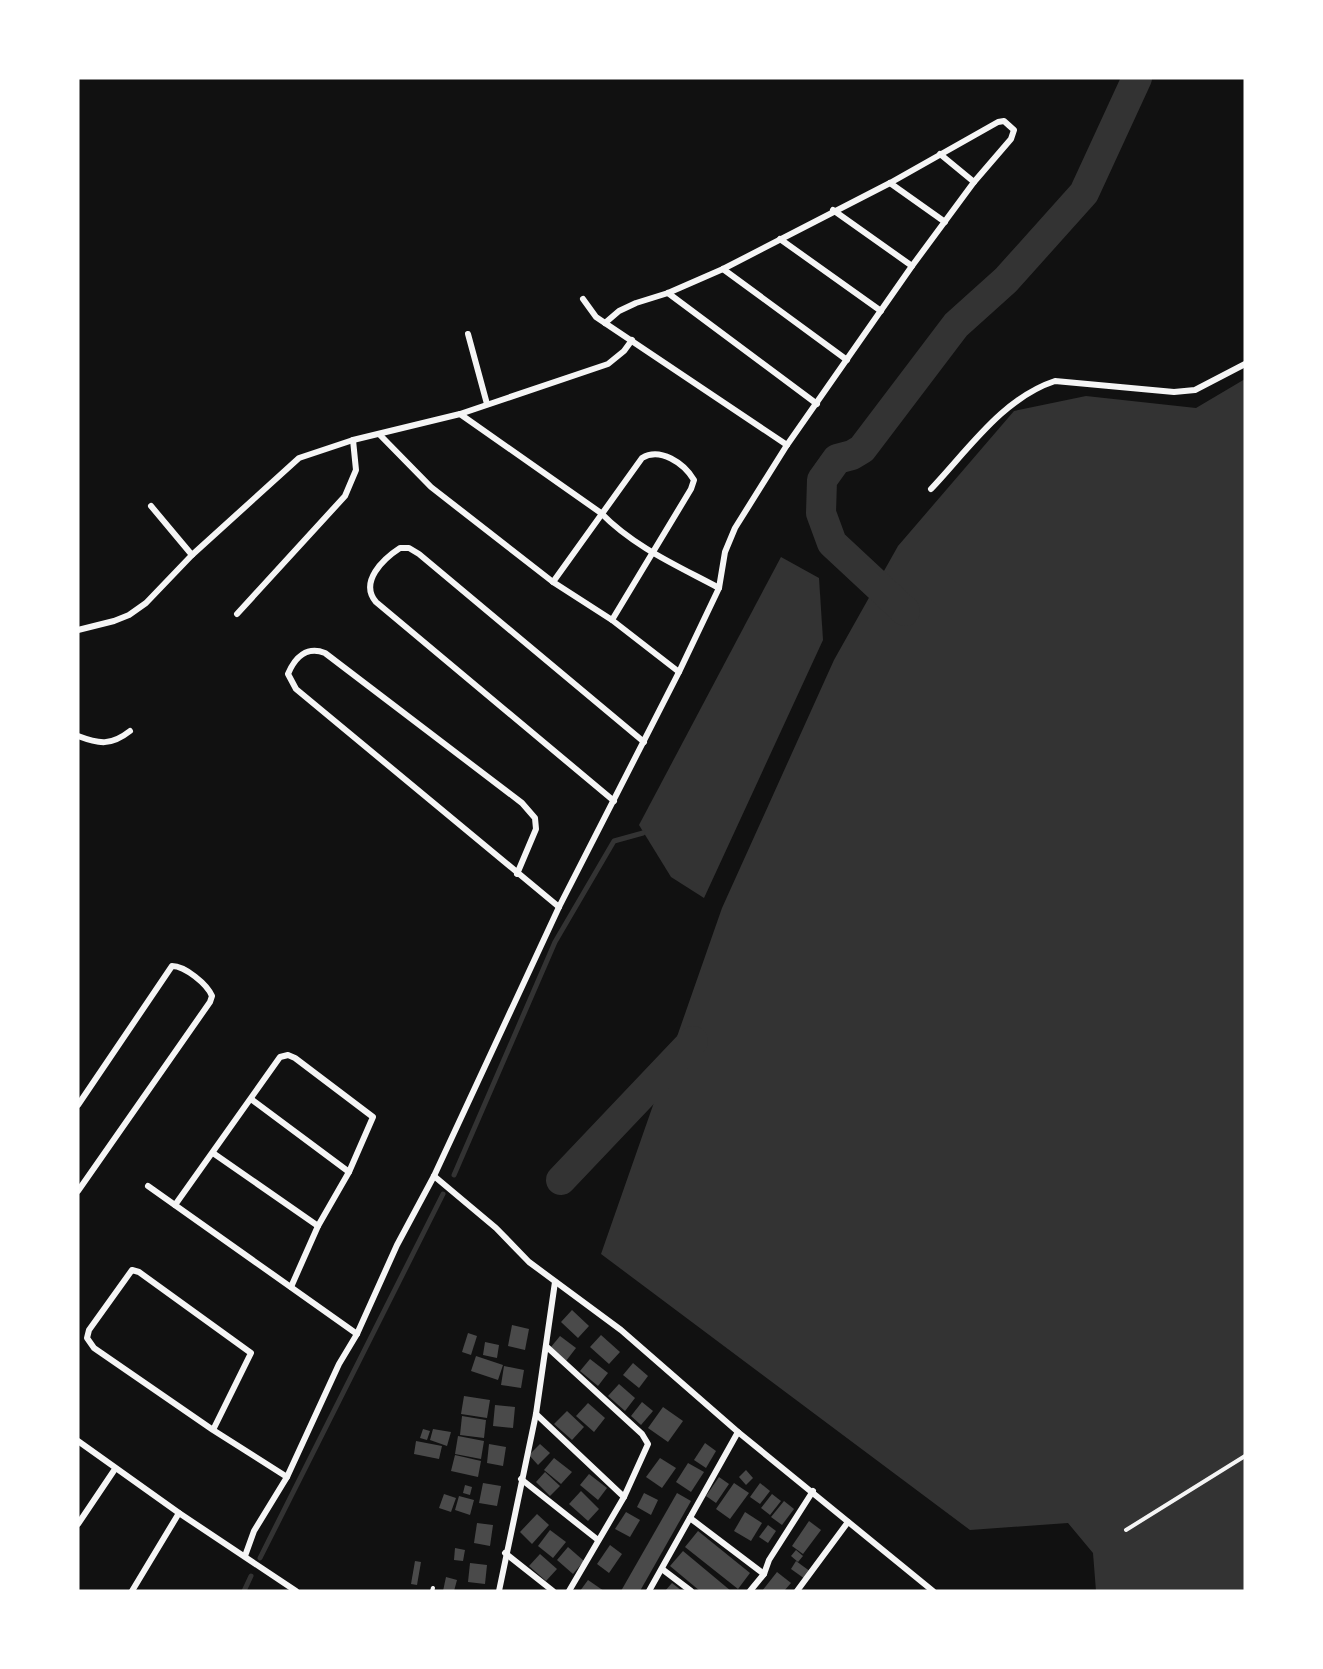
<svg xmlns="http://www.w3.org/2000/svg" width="1323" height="1669" viewBox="0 0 1323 1669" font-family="Figtree,sans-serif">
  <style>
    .water { fill: #333 }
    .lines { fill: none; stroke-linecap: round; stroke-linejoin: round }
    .stream { stroke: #333; stroke-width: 5 }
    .river { stroke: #333; stroke-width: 30 }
    .building { fill: #4a4a4a }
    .service { stroke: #f5f5f5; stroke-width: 4 }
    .minor { stroke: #f5f5f5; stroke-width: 6 }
  </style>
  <rect width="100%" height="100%" fill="#111"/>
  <g class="water">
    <polygon points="1245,379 1245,1591 1096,1591 1093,1553 1068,1523 970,1530 601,1254 722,908 834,660 898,546 1014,411 1086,396 1196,408"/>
    <polygon points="781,557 819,578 823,640 704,898 671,877 639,825"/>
  </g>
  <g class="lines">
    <g class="stream">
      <polyline points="454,1175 555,942 614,841 643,833"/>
      <polyline points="260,1558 443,1194"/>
      <polyline points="244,1591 251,1576"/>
    </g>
    <g class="river">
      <polyline points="905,611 832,543 821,513 822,480 837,459 852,455 862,449 956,325 1006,280 1084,193 1137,78"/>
      <polyline points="561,1180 693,1041"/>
    </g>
  </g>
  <g class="building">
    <polygon points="572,1310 589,1326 578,1338 561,1322"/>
    <polygon points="512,1325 529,1329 525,1350 508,1346"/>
    <polygon points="468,1333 477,1336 471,1355 462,1352"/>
    <polygon points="601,1335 620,1352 609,1364 590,1347"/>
    <polygon points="560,1336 576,1348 566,1361 551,1347"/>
    <polygon points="485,1342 499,1345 497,1358 483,1355"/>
    <polygon points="476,1356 503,1365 498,1380 471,1371"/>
    <polygon points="590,1359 608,1373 598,1386 580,1371"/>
    <polygon points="633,1363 648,1376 639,1388 623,1375"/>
    <polygon points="504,1366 524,1370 521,1388 501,1385"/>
    <polygon points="619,1384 635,1398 625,1411 608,1396"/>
    <polygon points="464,1396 490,1400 487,1418 461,1414"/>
    <polygon points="642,1402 653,1411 641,1425 631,1416"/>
    <polygon points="588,1403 605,1418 594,1432 576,1416"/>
    <polygon points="495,1405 515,1407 513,1428 493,1426"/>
    <polygon points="663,1407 683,1421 668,1442 648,1428"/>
    <polygon points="567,1411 584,1427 572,1440 554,1424"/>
    <polygon points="462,1416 486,1420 484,1438 460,1435"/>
    <polygon points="423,1429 430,1431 427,1440 420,1438"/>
    <polygon points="433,1429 451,1432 447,1446 430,1440"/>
    <polygon points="458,1436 484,1441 481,1459 455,1454"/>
    <polygon points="416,1441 442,1446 439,1459 414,1454"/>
    <polygon points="705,1443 716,1451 706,1468 694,1460"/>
    <polygon points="489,1444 506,1447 503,1466 487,1463"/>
    <polygon points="540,1444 550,1453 538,1465 529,1455"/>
    <polygon points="455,1455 481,1461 478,1477 451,1471"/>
    <polygon points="554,1458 572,1472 561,1484 544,1470"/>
    <polygon points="660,1458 676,1468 662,1488 646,1477"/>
    <polygon points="688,1463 704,1472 691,1492 676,1482"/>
    <polygon points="746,1470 753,1478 746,1485 739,1477"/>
    <polygon points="545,1472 560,1486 550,1496 536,1482"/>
    <polygon points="589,1474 607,1488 598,1500 580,1485"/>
    <polygon points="719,1477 729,1484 716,1503 706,1496"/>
    <polygon points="483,1483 501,1486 497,1506 479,1503"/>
    <polygon points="734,1483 749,1493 730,1519 716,1509"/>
    <polygon points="760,1483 770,1491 760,1504 750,1497"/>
    <polygon points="465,1485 472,1487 470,1495 463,1493"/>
    <polygon points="581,1491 599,1509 588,1521 569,1504"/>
    <polygon points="644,1493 658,1500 651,1515 637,1507"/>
    <polygon points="677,1493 691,1501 640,1591 621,1591"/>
    <polygon points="444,1494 456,1498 451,1512 439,1508"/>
    <polygon points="772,1494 781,1501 770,1515 761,1508"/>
    <polygon points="459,1496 474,1500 470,1515 455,1510"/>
    <polygon points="784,1501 794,1509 782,1525 771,1517"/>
    <polygon points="626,1512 640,1520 630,1537 615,1529"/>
    <polygon points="745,1512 762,1523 751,1541 734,1531"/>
    <polygon points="537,1514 549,1525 532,1544 520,1532"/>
    <polygon points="809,1521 821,1530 803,1554 792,1546"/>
    <polygon points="477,1523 493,1525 490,1546 474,1543"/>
    <polygon points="768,1525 776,1531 768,1543 759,1537"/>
    <polygon points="550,1530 566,1542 553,1558 538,1546"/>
    <polygon points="698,1531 750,1573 738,1589 685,1547"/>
    <polygon points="610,1545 622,1554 609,1573 597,1564"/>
    <polygon points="568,1547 584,1561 573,1574 557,1560"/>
    <polygon points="455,1548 465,1550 463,1561 454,1560"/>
    <polygon points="796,1550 803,1556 798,1562 791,1556"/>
    <polygon points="683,1551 731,1591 700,1591 670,1566"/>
    <polygon points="540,1554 557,1569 546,1581 529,1566"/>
    <polygon points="415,1561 421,1562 417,1585 411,1584"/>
    <polygon points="796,1561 811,1572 805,1579 791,1569"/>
    <polygon points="470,1563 487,1565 485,1584 468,1582"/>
    <polygon points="777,1572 791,1583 784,1591 762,1591"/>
    <polygon points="446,1577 457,1580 454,1591 443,1591"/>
    <polygon points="588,1580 604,1591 580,1591"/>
    <polygon points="672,1583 682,1591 665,1591"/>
  </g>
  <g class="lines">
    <g class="service">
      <polyline points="1126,1530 1245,1456"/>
      <polyline points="432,1591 433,1588"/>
    </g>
    <g class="minor">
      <polyline points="940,154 974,182"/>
      <polyline points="890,183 945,222"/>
      <polyline points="833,210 912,266"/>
      <polyline points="780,239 881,311"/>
      <polyline points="723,269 847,360"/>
      <polyline points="668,293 817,404"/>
      <polyline points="583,299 596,317 787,445"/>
      <polyline points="468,334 487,404"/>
      <polyline points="460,414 608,364 624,351 632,340"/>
      <polyline points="380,435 431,487 553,582 612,620 679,672"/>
      <path d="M 931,489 C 968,450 1003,398 1055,381 L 1174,392 L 1195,390 L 1245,364"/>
      <polyline points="151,506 192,555"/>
      <path d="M 553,582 L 642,458 C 660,447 684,463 694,480 L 691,489 L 612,620"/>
      <polyline points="237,614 345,496 356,470 353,440"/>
      <path d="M 78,630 L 114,621 L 129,615 L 146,603 L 192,555 L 299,458 L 353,440 L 460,414 L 601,513 C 634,547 678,566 719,588"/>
      <path d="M 78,736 C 99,744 111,746 130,731"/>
      <path d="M 614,801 L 376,602 C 359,582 383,559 400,548 L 409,548 L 419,554 L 644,742"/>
      <path d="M 517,874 L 536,829 L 535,818 L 522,803 L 325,653 C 307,646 295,657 288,674 L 296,689 L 559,907"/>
      <polyline points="251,1099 349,1172"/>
      <path d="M 78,1105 L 172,966 C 185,966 207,984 212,996 L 210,1002 L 78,1191"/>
      <polyline points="213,1153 318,1226"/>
      <polyline points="434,1176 496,1228 529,1262 621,1330 738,1432 933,1591"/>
      <polyline points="148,1186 357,1334"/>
      <polyline points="175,1205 280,1057 288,1055 295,1058 373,1117 349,1172 318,1226 291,1287"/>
      <polyline points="547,1347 642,1434 648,1444 624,1497 569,1591"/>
      <polyline points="536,1414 624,1497"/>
      <polyline points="213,1430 251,1353 139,1272 132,1270 89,1330 87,1338 94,1348 213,1430 287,1477"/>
      <polyline points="78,1441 179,1513 296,1591"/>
      <polyline points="521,1479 598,1540"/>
      <polyline points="690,1518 764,1574"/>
      <polyline points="78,1524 115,1469"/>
      <polyline points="505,1553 553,1591"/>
      <polyline points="245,1556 254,1531 287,1477 339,1364 357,1334 397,1245 434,1176 559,907 679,672 719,588 725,552 735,528 787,445 912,266 974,182 1011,139 1014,130 1004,121 998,122 890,183 723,269 668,293 636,303 619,311 605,323"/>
      <polyline points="662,1569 691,1591"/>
      <polyline points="132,1591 179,1513"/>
      <polyline points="499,1591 536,1414 555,1282"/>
      <polyline points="649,1591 738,1432"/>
      <polyline points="750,1591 764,1574 769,1560 813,1491"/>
      <polyline points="797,1591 848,1522"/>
    </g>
  </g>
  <rect width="1323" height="1669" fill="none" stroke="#ffffff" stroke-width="159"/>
</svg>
